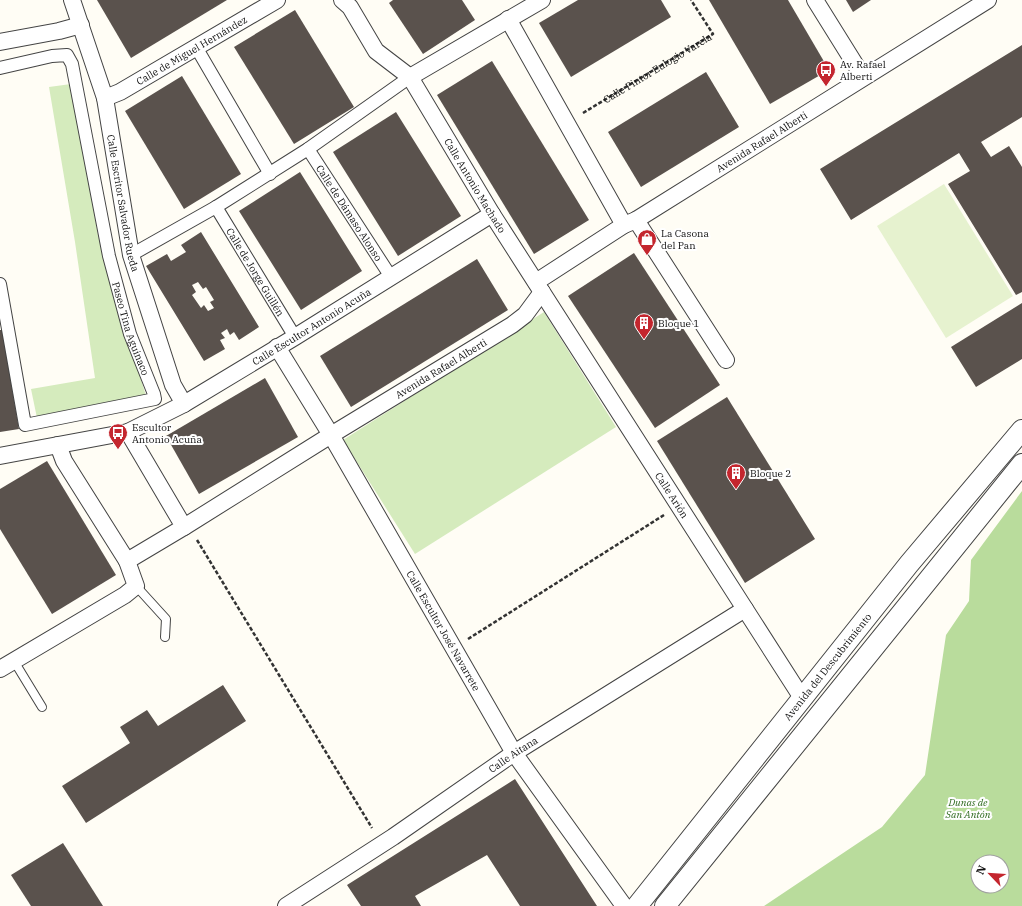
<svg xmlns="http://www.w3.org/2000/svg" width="1022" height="906" viewBox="0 0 1022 906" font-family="'IBM Plex Serif',serif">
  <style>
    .green { fill: #d5ebbd }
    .forest { fill: #b9dc9c; fill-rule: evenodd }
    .pitch { fill: #e6f2cf }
    .building { fill: #5a524d; fill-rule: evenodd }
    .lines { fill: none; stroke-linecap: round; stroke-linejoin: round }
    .service-casing { stroke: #444; stroke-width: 10 }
    .pedestrian-casing { stroke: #444; stroke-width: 14 }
    .minor-casing { stroke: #444; stroke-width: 18 }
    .tertiary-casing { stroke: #444; stroke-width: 22 }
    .path { stroke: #333; stroke-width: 2.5; stroke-dasharray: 4 2; stroke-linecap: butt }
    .service { stroke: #fff; stroke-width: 8 }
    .pedestrian { stroke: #fff; stroke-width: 12 }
    .minor { stroke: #fff; stroke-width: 16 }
    .tertiary { stroke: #fff; stroke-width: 20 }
    .labels { text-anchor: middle; stroke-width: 4; stroke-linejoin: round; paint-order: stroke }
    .street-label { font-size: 10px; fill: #111; stroke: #fff }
    .poi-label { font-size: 10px; fill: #111; stroke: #fff; text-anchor: start }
    .park-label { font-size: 10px; font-style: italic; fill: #2f6b1f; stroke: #fff }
  </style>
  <rect width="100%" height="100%" fill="#fffdf5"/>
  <g class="green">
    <polygon points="71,84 98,235 146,396 37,418 31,389 95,378 75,242 49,87"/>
    <polygon points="544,312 616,427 415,554 343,440"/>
  </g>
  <path class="forest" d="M 1022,491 L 1022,906 L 764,906 L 882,827 L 925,775 L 946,635 L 969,601 L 971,560 ZM 978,862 L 1002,862 L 1002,886 L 978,886 Z"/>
  <polygon class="pitch" points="944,184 1013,296 946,338 877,226"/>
  <g class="building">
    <polygon points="97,0 227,0 131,58"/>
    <polygon points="393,0 462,0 475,20 423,54 389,3"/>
    <polygon points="578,0 661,0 671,17 571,77 539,23"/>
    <polygon points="709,0 788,0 829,70 770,104"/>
    <polygon points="846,0 871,0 853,12"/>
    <polygon points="295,10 354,107 294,144 234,47"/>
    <polygon points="1022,45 1022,117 981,142 991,157 1009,146 1022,167 1022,292 1016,295 948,184 970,171 959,153 851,220 820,169"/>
    <polygon points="492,61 589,220 534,254 437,95"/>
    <polygon points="706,72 739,127 641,187 608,132"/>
    <polygon points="182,76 241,174 184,209 125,111"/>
    <polygon points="396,112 461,216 398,256 333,152"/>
    <polygon points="300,172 362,271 301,310 239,211"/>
    <path d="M 201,232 L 259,327 L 239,340 L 234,332 L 230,335 L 227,329 L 221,333 L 225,338 L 220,340 L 225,349 L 204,361 L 146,266 L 167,254 L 171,261 L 186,252 L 181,245 ZM 198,282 L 203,289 L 206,287 L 214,300 L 210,302 L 214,308 L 208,311 L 204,305 L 201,308 L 192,295 L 196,292 L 192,285 Z"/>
    <polygon points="634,253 720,385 655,428 568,296"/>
    <polygon points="477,259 508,310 351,407 320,356"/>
    <polygon points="1022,303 1022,359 976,387 951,347"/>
    <polygon points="0,330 2,330 19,429 0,432"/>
    <polygon points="265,378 298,437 199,494 166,436"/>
    <polygon points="727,397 815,539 745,583 657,441"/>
    <polygon points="47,461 116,575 52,614 0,529 0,489"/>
    <polygon points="223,685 246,721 86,823 62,786 130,743 120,727 147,710 158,726"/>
    <polygon points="515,779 597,906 520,906 487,855 415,896 421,906 361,906 347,885"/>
    <polygon points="63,843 103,906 31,906 11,875"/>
  </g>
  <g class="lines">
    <g class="service-casing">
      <g id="service">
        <polyline points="136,586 166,619 165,637"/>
        <polyline points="14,661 42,707"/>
      </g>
    </g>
    <g class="pedestrian-casing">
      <g id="pedestrian">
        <polyline points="196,47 270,174"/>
        <path id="s2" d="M 0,68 L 52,56 L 67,55 L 72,64 L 109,256 L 130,334 L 154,394 L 155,399 L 25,425 L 0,284"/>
        <path id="s3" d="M 308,149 L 391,277"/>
        <path id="s4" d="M 216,207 L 295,337"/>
        <polyline points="131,255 216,207 308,149 410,77"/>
      </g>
    </g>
    <g class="minor-casing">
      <g id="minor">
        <path id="s5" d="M 72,0 L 105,98 L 131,255 L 173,385 L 184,404"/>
        <path id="s6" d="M 342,0 L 350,7 L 376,51 L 410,77 L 492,214 L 802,698"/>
        <polyline points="815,0 863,77"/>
        <polyline points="508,19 624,225"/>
        <polyline points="0,42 59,31 81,25"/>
        <polyline points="410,77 542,0"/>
        <path id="s7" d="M 105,98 L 120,92 L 277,0"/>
        <polyline points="636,220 726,360"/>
        <path id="s8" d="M 536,282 L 624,225 L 636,220 L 988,0"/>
        <path id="s9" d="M 277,347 L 331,435 L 514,753 L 624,906"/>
        <polyline points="58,445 64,461 127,561 184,527 128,432"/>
        <path id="s10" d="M 0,456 L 128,432 L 184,404 L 295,337 L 492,214"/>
        <path id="s11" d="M 184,527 L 331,435 L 512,325 L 525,315 L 542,292"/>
        <polyline points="0,669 125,595 136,586 127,561"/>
        <path id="s12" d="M 286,906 L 393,837 L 514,753 L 745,609"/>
      </g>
    </g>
    <g class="tertiary-casing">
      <g id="tertiary">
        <path id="s13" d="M 637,906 L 909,564 L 1022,430"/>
        <polyline points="665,906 1022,464"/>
      </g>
    </g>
    <g class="path">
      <path id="s1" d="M 583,113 L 713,34 L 691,0"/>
      <polyline points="197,540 372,828"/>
      <polyline points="468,639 664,515"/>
    </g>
    <use href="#service" class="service"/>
    <use href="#pedestrian" class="pedestrian"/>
    <use href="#minor" class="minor"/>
    <use href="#tertiary" class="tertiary"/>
  </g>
  <defs>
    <g id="bus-pin" transform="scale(1)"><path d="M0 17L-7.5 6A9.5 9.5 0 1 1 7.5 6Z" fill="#c4262e" stroke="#fff"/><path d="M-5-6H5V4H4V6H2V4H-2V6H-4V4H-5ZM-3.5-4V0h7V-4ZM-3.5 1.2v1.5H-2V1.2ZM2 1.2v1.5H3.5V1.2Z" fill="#fff"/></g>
    <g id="shop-pin" transform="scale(1)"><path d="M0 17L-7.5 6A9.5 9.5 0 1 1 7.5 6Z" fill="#c4262e" stroke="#fff"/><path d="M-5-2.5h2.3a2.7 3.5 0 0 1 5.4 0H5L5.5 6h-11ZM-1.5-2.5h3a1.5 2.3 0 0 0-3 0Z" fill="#fff"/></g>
    <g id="building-pin" transform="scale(1)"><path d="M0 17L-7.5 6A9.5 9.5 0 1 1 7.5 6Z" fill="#c4262e" stroke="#fff"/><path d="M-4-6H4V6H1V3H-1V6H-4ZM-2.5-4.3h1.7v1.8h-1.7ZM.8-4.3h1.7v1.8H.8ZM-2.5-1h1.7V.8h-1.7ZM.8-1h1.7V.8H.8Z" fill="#fff"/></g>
  </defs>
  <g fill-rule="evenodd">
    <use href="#bus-pin" x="826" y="70"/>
    <use href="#shop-pin" x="647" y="239"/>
    <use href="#building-pin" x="644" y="323"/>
    <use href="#bus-pin" x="118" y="433"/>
    <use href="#building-pin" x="736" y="473"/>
  </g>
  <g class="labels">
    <g class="street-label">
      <text dy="4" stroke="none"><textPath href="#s7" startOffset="99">Calle de Miguel Hernández</textPath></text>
      <text dy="4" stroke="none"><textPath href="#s1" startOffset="87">Calle Pintor Eulogio Varela</textPath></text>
      <text dy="4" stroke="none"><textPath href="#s8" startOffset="266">Avenida Rafael Alberti</textPath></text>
      <text dy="4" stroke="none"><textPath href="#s6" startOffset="231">Calle Antonio Machado</textPath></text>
      <text dy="4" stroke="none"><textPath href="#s5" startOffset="210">Calle Escritor Salvador Rueda</textPath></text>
      <text dy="4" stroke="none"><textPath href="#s3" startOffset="76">Calle de Dámaso Alonso</textPath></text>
      <text dy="4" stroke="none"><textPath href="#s4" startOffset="76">Calle de Jorge Guillén</textPath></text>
      <text dy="4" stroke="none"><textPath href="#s10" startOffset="342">Calle Escultor Antonio Acuña</textPath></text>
      <text dy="4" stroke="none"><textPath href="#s2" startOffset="350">Paseo Tina Aguinaco</textPath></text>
      <text dy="4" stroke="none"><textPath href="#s11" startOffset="302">Avenida Rafael Alberti</textPath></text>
      <text dy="4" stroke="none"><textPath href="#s6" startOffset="598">Calle Arión</textPath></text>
      <text dy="4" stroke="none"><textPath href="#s9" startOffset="329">Calle Escultor José Navarrete</textPath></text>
      <text dy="4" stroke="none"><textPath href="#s13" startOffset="306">Avenida del Descubrimiento</textPath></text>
      <text dy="4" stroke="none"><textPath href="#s12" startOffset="273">Calle Aitana</textPath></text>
    </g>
    <g class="poi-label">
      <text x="840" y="68">Av. Rafael<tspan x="840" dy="12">Alberti</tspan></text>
      <text x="661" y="237">La Casona<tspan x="661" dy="12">del Pan</tspan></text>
      <text x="658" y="327">Bloque 1</text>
      <text x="132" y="431">Escultor<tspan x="132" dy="12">Antonio Acuña</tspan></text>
      <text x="750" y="477">Bloque 2</text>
    </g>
    <g class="park-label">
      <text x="968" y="806">Dunas de<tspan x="968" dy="12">San Antón</tspan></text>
    </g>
  </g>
  <g transform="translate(990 874) rotate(295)"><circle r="19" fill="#ffffff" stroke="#a0a0a0"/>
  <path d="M0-3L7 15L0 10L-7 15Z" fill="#c4262e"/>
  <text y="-6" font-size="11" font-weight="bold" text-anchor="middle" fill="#111111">N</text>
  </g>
</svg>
